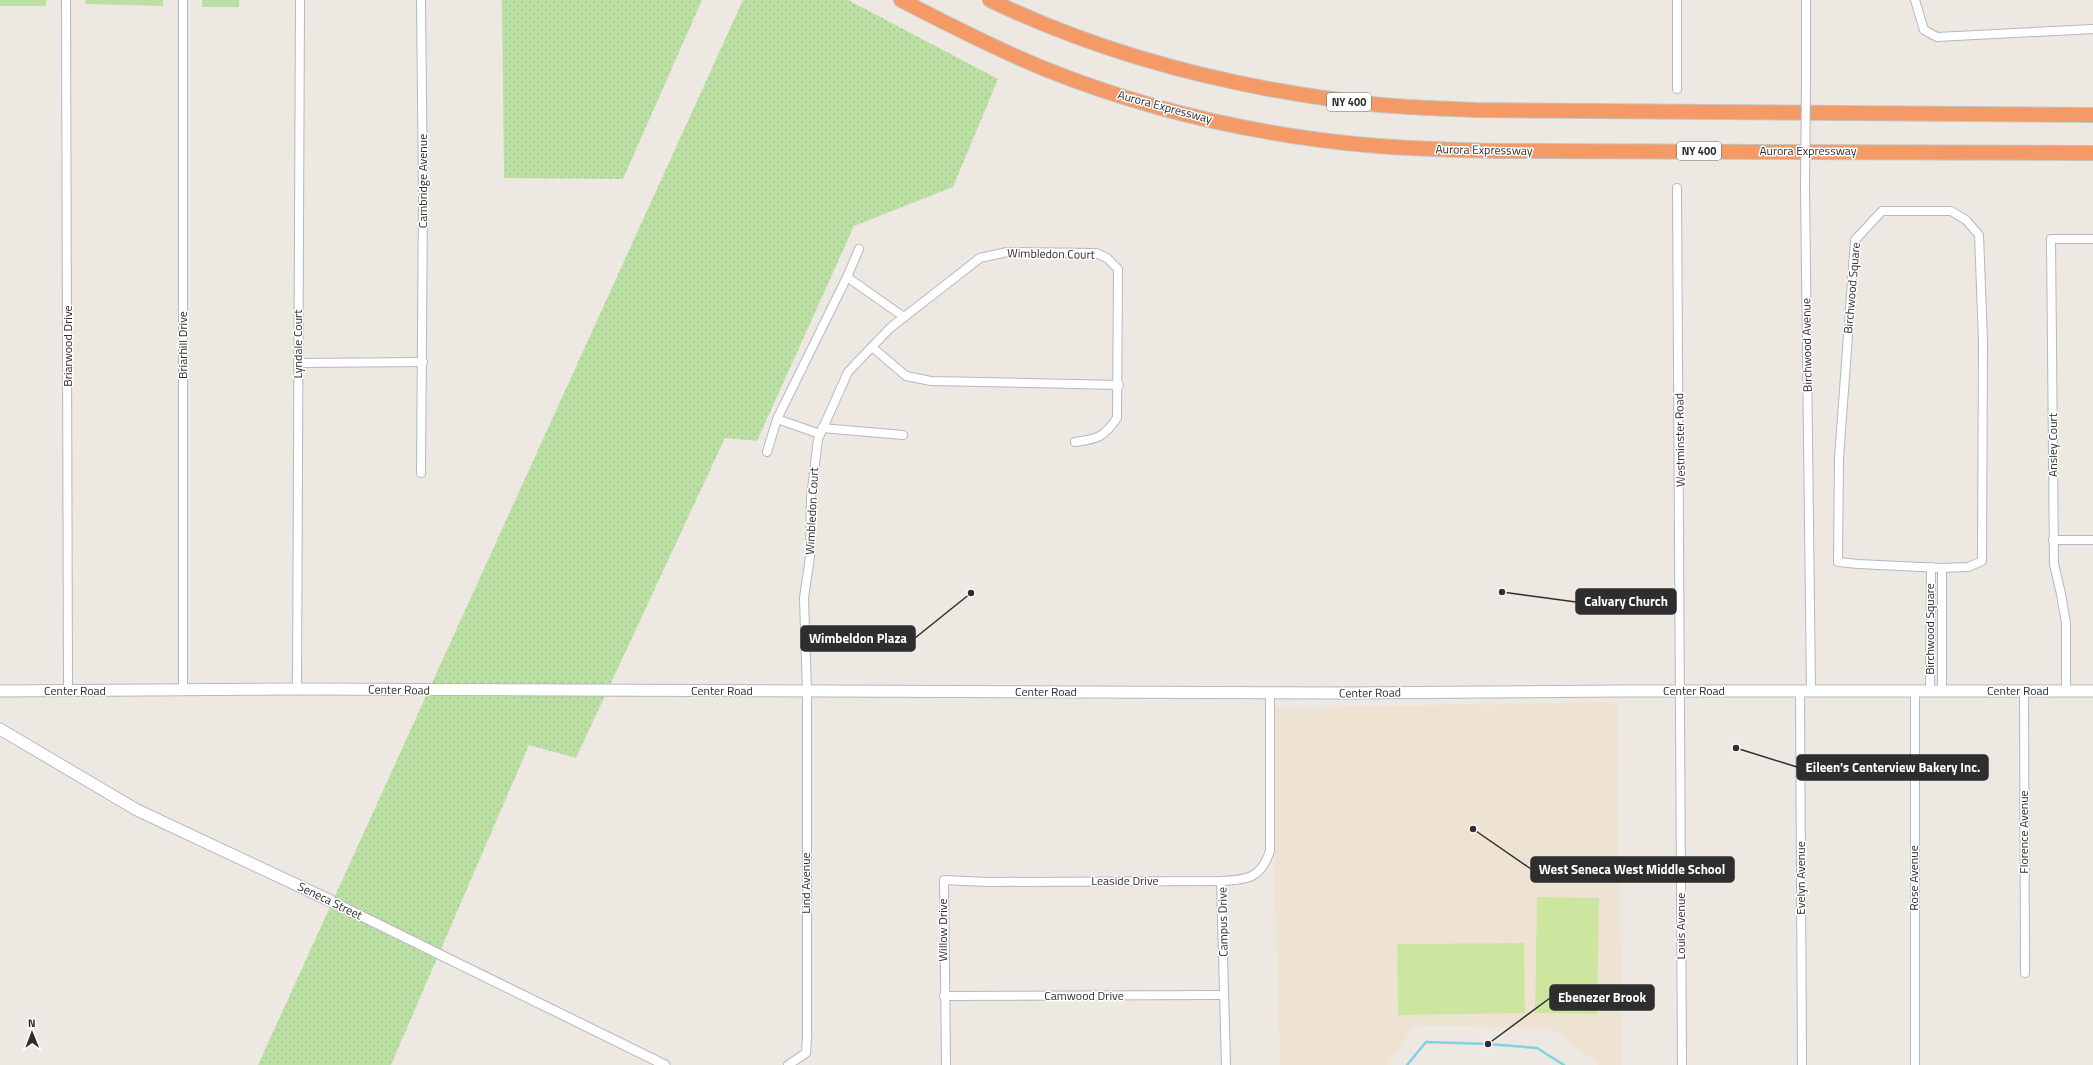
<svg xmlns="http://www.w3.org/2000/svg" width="2093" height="1065" viewBox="0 0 2093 1065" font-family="'Titillium Web',sans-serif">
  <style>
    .education { fill: #eee3d3 }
    .grass { fill: url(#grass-dots) }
    .park { fill: #bce0a3 }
    .pitch { fill: #cde69f }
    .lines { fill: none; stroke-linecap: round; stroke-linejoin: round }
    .stream { stroke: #7dd3e7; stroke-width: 2.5 }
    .minor-casing { stroke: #b5b8c0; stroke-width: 10 }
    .tertiary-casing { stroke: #b5b8c0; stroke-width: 11 }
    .secondary-casing { stroke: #b5b8c0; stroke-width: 13 }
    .motorway-casing { stroke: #c4c4c4; stroke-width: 16 }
    .minor { stroke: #fff; stroke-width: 8 }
    .tertiary { stroke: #fff; stroke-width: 9 }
    .secondary { stroke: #fff; stroke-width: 11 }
    .motorway { stroke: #f49a67; stroke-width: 14 }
    .minor-bridge-casing { stroke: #b5b8c0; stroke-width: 10; stroke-linecap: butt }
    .minor-bridge { stroke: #fff; stroke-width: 8 }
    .labels { text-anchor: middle; stroke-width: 3; stroke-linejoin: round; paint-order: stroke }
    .shield { fill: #fff; stroke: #6d6d6d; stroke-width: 1 }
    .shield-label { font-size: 11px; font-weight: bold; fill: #2e2e2e }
    .street-label { font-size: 12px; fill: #2e2e2e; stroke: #fff }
    .leader { fill: none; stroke: #2e2e2e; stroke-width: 1.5 }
    .callout-dot { fill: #2e2e2e; stroke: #fff; stroke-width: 1.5 }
    .callout { fill: #2e2e2e; stroke: #2e2e2e; stroke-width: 1.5 }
    .callout-label { font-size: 13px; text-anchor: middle; font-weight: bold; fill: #fff }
  </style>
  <defs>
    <pattern id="grass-dots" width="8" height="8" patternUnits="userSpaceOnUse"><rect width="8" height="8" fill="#bce0a3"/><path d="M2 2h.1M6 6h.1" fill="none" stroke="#a2c08d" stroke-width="1.8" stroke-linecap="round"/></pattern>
  </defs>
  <rect width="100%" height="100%" fill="#eee8e2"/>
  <polygon class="education" points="1617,702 1622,1065 1599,1065 1552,1029 1415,1025 1387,1065 1280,1065 1270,708"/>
  <g class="grass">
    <polygon points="502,0 702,0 623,179 504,178"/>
    <polygon points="743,0 848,0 998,79 953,187 854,226 757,441 725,438 576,758 529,745 391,1065 258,1065"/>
  </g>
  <g class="park">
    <rect x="0" y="0" width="46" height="6"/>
    <polygon points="85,0 163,0 163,6 85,4"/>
    <rect x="202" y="0" width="37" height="7"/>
  </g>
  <g class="pitch">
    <polygon points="1537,897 1599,898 1597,1014 1535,1013"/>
    <polygon points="1524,943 1525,1013 1398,1015 1397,944"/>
  </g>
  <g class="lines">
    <polyline class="stream" points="1407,1065 1426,1042 1488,1044 1537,1048 1564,1065"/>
    <g class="minor-casing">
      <g id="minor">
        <polyline points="66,0 68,691"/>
        <polyline points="183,0 183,690"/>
        <polyline points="421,0 423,197 421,473"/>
        <polyline points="1677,0 1677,89"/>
        <polyline points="1915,0 1924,30 1937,37 2093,29"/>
        <polyline points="1806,82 1806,0"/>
        <polyline points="1805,187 1811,691"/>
        <polyline points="1677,188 1682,1065"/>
        <polygon points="1882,211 1951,211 1966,220 1979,235 1983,341 1982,561 1968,567 1942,568 1858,564 1838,562 1839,458 1855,240"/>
        <polyline points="847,277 859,249"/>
        <polyline points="872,347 906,376 931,381 1119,385"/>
        <polyline points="298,363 423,362"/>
        <polyline points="822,428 903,435"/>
        <polyline points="820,434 777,419 847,277 904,317"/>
        <polyline points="767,452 777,419"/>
        <polyline points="2053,540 2093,540"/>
        <polyline points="297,689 300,0"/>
        <polyline points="1800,691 1802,1065"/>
        <polyline points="1915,691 1915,1065"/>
        <polyline points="1930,691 1931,567"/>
        <polyline points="1942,691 1942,568"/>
        <polyline points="2024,691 2025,973"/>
        <polyline points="2066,691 2066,623 2061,594 2054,564 2051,239 2093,239"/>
        <polyline points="1221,881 1226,1065"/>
        <polyline points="944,996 1224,995"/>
        <path d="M 788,1065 L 806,1053 L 807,1037 L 807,692 L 804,598 L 810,557 L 811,497 L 818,439 L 848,372 L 890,328 L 980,258 L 1007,252 L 1096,253 L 1107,258 L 1118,269 L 1117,418 C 1104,437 1098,439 1075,442"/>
        <path d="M 946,1065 L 944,880 L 988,882 L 1221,881 C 1248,880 1261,878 1270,851 L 1270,693"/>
      </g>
    </g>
    <g class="tertiary-casing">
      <polyline id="tertiary" points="331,901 665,1065"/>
    </g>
    <g class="secondary-casing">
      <g id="secondary">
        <polyline points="0,691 297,689 1341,693 1620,691 2093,691"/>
        <polyline points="0,729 137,810 331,901"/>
      </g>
    </g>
    <g class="motorway-casing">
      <g id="motorway">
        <path d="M 901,0 C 949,25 996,49 1045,69 C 1147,110 1258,135 1367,145 C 1410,149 1454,150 1498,151 L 2093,153"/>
        <path d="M 990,0 C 1098,52 1219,84 1338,100 C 1384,107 1430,108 1477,110 L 2093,115"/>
      </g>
    </g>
    <use href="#minor" class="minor"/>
    <use href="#tertiary" class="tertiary"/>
    <use href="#secondary" class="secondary"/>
    <use href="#motorway" class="motorway"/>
    <g class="minor-bridge-casing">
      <polyline id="minor-bridge" points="1805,187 1806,82"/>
    </g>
    <use href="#minor-bridge" class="minor-bridge"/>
  </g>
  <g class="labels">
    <g class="shield">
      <rect x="1327" y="93" width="44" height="18" rx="3"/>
      <rect x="1677" y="142" width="44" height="18" rx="3"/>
    </g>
    <g class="shield-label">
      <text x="1349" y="106">NY 400</text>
      <text x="1699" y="155">NY 400</text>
    </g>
    <g class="street-label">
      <text transform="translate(1165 107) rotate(15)" y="4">Aurora Expressway</text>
      <text transform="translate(1484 150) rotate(1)" y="4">Aurora Expressway</text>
      <text x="1808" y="155">Aurora Expressway</text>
      <text transform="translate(423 181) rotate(-90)" y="4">Cambridge Avenue</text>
      <text transform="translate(1051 254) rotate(1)" y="4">Wimbledon Court</text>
      <text transform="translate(1852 288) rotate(-85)" y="4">Birchwood Square</text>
      <text transform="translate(298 344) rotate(-90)" y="4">Lyndale Court</text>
      <text transform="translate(183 345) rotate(-90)" y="4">Briarhill Drive</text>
      <text transform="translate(1807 345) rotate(-91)" y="4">Birchwood Avenue</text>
      <text transform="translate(68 346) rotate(-90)" y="4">Briarwood Drive</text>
      <text transform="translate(1680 440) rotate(-91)" y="4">Westminster Road</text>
      <text transform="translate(2053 445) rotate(-90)" y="4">Ansley Court</text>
      <text transform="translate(812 511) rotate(-87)" y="4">Wimbledon Court</text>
      <text transform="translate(1930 629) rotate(-90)" y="4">Birchwood Square</text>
      <text transform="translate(399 690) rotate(1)" y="4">Center Road</text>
      <text x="75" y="695">Center Road</text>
      <text x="722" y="695">Center Road</text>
      <text x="1694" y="695">Center Road</text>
      <text x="2018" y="695">Center Road</text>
      <text x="1046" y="696">Center Road</text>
      <text transform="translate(1370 693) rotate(-1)" y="4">Center Road</text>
      <text transform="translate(2024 832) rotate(-90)" y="4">Florence Avenue</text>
      <text transform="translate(1801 878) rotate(-90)" y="4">Evelyn Avenue</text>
      <text transform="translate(1914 878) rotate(-90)" y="4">Rose Avenue</text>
      <text x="1125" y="885">Leaside Drive</text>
      <text transform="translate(806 883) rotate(-90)" y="4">Lind Avenue</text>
      <text transform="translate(330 901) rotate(26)" y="4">Seneca Street</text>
      <text transform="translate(1223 922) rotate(-91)" y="4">Campus Drive</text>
      <text transform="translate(1681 926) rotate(-90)" y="4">Louis Avenue</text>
      <text transform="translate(943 930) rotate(-90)" y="4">Willow Drive</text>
      <text x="1084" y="1000">Camwood Drive</text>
    </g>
  </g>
  <path class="leader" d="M1502 592L1576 602M971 593L915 638M1736 748L1797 767M1473 829L1531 869M1488 1044L1550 998"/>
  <g class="callout-dot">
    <circle cx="1502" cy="592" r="4"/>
    <circle cx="971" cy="593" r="4"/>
    <circle cx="1736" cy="748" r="4"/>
    <circle cx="1473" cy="829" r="4"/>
    <circle cx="1488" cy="1044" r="4"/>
  </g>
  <g class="callout">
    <rect x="1576" y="589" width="100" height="25" rx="4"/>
    <rect x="801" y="626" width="114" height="25" rx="4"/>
    <rect x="1797" y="755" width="191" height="25" rx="4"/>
    <rect x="1531" y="857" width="203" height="25" rx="4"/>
    <rect x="1550" y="985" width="104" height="25" rx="4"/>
  </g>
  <g class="callout-label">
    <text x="1626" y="606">Calvary Church</text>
    <text x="858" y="643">Wimbeldon Plaza</text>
    <text x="1893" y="772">Eileen's Centerview Bakery Inc.</text>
    <text x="1632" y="874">West Seneca West Middle School</text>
    <text x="1602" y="1002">Ebenezer Brook</text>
  </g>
  <g transform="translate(32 1033) rotate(359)" stroke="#ffffff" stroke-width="3" paint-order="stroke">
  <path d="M0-3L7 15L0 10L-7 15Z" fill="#2e2e2e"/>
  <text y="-6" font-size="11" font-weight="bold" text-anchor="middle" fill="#2e2e2e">N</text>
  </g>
</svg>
